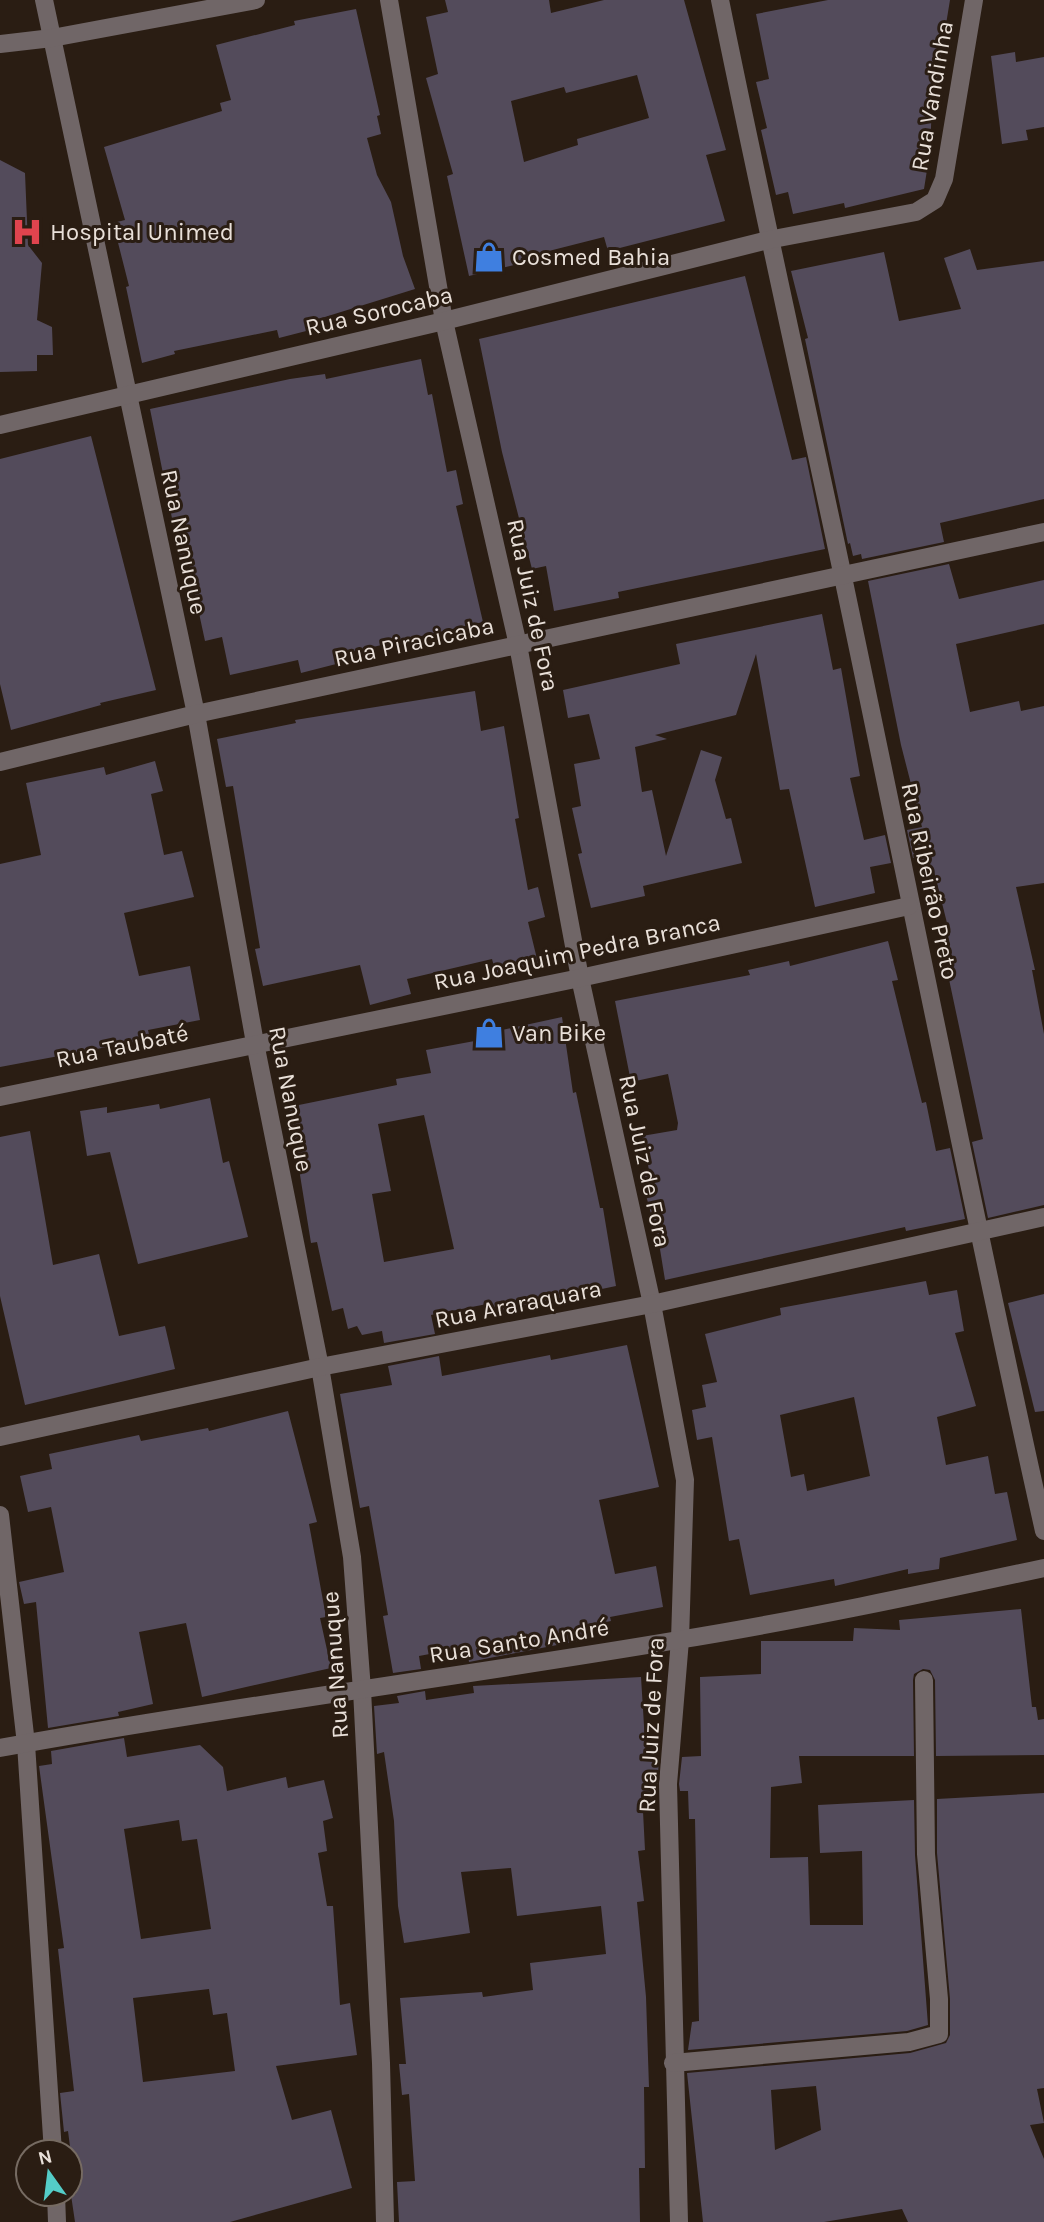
<svg xmlns="http://www.w3.org/2000/svg" width="1044" height="2222" viewBox="0 0 1044 2222" font-family="Karla,sans-serif">
  <style>
    .building { fill: #534b5b; fill-rule: evenodd }
    .lines { fill: none; stroke-linecap: round; stroke-linejoin: round }
    .minor { stroke: #706667; stroke-width: 18 }
    .labels { text-anchor: middle; stroke-width: 6; stroke-linejoin: round; paint-order: stroke }
    .street-label { font-size: 24px; fill: #e9e0d9; stroke: #2a1d13 }
    .poi-label { font-size: 24px; fill: #e9e0d9; stroke: #2a1d13; text-anchor: start }
  </style>
  <rect width="100%" height="100%" fill="#2a1d13"/>
  <g class="building">
    <path d="M 445,0 L 549,0 L 551,13 L 604,0 L 684,0 L 726,150 L 706,155 L 725,221 L 608,251 L 604,237 L 533,255 L 534,260 L 469,276 L 447,176 L 453,174 L 426,78 L 438,74 L 426,17 L 448,12 ZM 637,75 L 649,118 L 577,139 L 578,145 L 524,162 L 511,101 L 564,87 L 566,93 Z"/>
    <polygon points="828,0 950,0 937,79 933,79 930,151 924,189 845,208 844,203 793,214 788,192 776,195 761,130 767,128 756,82 769,79 756,14"/>
    <polygon points="356,9 380,115 377,116 381,134 367,138 377,175 391,202 403,256 415,289 312,321 314,329 279,338 277,330 174,351 175,354 142,363 126,287 129,286 113,223 125,220 104,147 222,111 220,103 231,100 216,45 295,25 294,21"/>
    <polygon points="1015,52 1016,62 1044,57 1044,127 1026,130 1028,140 1002,144 991,56"/>
    <polygon points="0,160 25,173 28,245 42,263 37,320 52,327 53,355 37,355 37,371 0,372"/>
    <polygon points="970,249 977,270 1044,261 1044,499 940,523 944,542 862,559 861,554 853,556 850,543 848,544 805,339 808,338 791,271 884,252 899,321 961,309 944,258"/>
    <polygon points="745,276 792,460 806,457 825,549 618,592 619,598 554,611 546,566 532,569 502,452 479,339"/>
    <polygon points="421,359 428,395 432,394 447,472 456,470 463,504 456,506 483,622 342,654 344,662 301,673 298,660 230,675 222,637 205,641 188,562 181,563 150,409 290,379 325,374 326,379"/>
    <polygon points="91,436 156,690 100,703 101,705 11,730 0,684 0,459"/>
    <polygon points="949,564 959,599 1044,580 1044,624 956,644 970,712 1019,701 1021,711 1044,706 1044,883 1016,887 1035,970 1032,970 1044,1034 1044,1205 988,1218 972,1142 983,1139 940,937 950,935 934,871 923,873 919,856 913,858 907,830 922,827 901,745 868,581"/>
    <polygon points="822,614 833,670 841,668 860,776 850,778 864,840 885,835 891,863 870,867 875,893 815,907 789,789 780,790 756,654 736,715 655,735 667,739 635,747 642,792 652,790 666,856 701,750 722,757 715,780 726,819 731,818 742,863 643,886 645,896 591,908 578,854 582,853 572,808 581,806 574,764 600,759 589,714 568,718 563,690 680,664 676,644"/>
    <polygon points="475,691 481,731 504,726 519,818 515,819 528,890 538,887 545,917 528,922 538,963 496,974 492,959 407,979 411,994 370,1005 360,965 263,986 255,949 260,948 233,786 226,787 217,739 296,723 295,720"/>
    <polygon points="155,761 163,791 151,794 164,855 182,851 194,897 124,913 139,976 190,966 200,1020 148,1030 150,1039 0,1067 0,864 41,855 26,783 104,767 106,775"/>
    <polygon points="888,941 898,980 892,981 922,1103 926,1102 936,1151 950,1148 965,1219 906,1231 905,1227 665,1280 659,1243 641,1177 650,1175 642,1136 677,1130 678,1123 668,1074 631,1082 615,1001 750,975 748,970 789,961 790,966"/>
    <path d="M 562,1017 L 573,1093 L 576,1092 L 600,1208 L 603,1208 L 616,1286 L 488,1313 L 487,1304 L 431,1315 L 435,1334 L 384,1343 L 382,1331 L 362,1335 L 357,1326 L 348,1329 L 343,1308 L 332,1311 L 317,1242 L 311,1243 L 289,1107 L 397,1085 L 396,1079 L 431,1073 L 426,1050 L 480,1040 L 479,1035 ZM 424,1115 L 454,1249 L 384,1262 L 372,1194 L 391,1191 L 378,1124 Z"/>
    <polygon points="210,1098 223,1163 229,1161 248,1237 138,1264 110,1152 87,1156 80,1111 107,1107 107,1113 159,1104 160,1109"/>
    <polygon points="30,1131 53,1265 99,1254 119,1336 165,1326 175,1369 25,1405 0,1296 0,1137"/>
    <path d="M 926,1281 L 929,1295 L 957,1290 L 964,1331 L 955,1333 L 976,1406 L 937,1417 L 946,1465 L 988,1456 L 995,1494 L 1007,1492 L 1017,1540 L 940,1558 L 939,1569 L 908,1574 L 908,1569 L 835,1586 L 834,1579 L 750,1595 L 739,1539 L 729,1541 L 712,1437 L 697,1440 L 692,1410 L 706,1407 L 702,1385 L 717,1382 L 705,1334 L 781,1315 L 780,1308 ZM 854,1397 L 870,1476 L 807,1491 L 804,1474 L 791,1477 L 780,1415 Z"/>
    <polygon points="1044,1294 1044,1411 1035,1412 1008,1303"/>
    <polygon points="627,1345 659,1487 599,1500 615,1574 656,1566 663,1607 610,1617 611,1621 587,1626 588,1639 469,1662 467,1647 419,1656 421,1669 393,1673 383,1616 388,1615 369,1506 360,1508 340,1394 392,1385 388,1366 439,1356 442,1376 550,1355 551,1360"/>
    <polygon points="288,1411 317,1522 309,1524 326,1617 320,1618 331,1668 202,1697 186,1623 139,1632 153,1704 118,1712 119,1716 48,1728 36,1602 24,1604 19,1582 64,1572 51,1507 28,1512 20,1476 52,1469 49,1454 139,1435 141,1441 208,1428 209,1431"/>
    <polygon points="1021,1609 1032,1707 1036,1707 1038,1720 1044,1719 1044,1755 936,1756 935,1680 930,1670 923,1669 914,1674 913,1680 914,1756 799,1756 802,1783 771,1787 770,1858 808,1857 810,1925 863,1925 862,1851 820,1853 818,1805 914,1800 915,1855 928,2025 907,2031 688,2050 692,2022 699,2021 695,1819 689,1819 688,1791 680,1791 679,1784 682,1757 701,1756 700,1677 761,1674 761,1641 853,1641 854,1628 900,1630 899,1620"/>
    <polygon points="641,1677 646,1758 659,1757 657,1792 642,1792 645,1850 638,1851 644,1901 637,1902 646,1997 649,2087 644,2087 645,2168 639,2168 640,2222 399,2222 397,2182 415,2181 409,2094 402,2095 399,2064 406,2064 400,1998 482,1992 483,1997 533,1990 530,1963 606,1954 601,1906 517,1916 511,1868 461,1872 470,1933 404,1943 398,1906 394,1821 384,1752 377,1754 374,1706 399,1703 397,1696 425,1691 426,1700 474,1693 473,1686"/>
    <path d="M 124,1738 L 127,1757 L 200,1745 L 223,1767 L 227,1791 L 286,1777 L 288,1788 L 324,1780 L 333,1818 L 323,1821 L 327,1851 L 318,1853 L 327,1906 L 333,1906 L 340,2005 L 350,2003 L 357,2055 L 276,2066 L 292,2120 L 331,2110 L 352,2188 L 230,2222 L 75,2222 L 71,2195 L 76,2194 L 68,2131 L 64,2132 L 60,2093 L 74,2091 L 58,1949 L 64,1948 L 39,1766 L 52,1764 L 51,1751 ZM 179,1820 L 182,1841 L 197,1839 L 211,1929 L 141,1939 L 124,1829 ZM 209,1989 L 213,2015 L 227,2013 L 235,2071 L 143,2082 L 133,1998 Z"/>
    <path d="M 1044,1793 L 1044,2088 L 1037,2089 L 1044,2123 L 1030,2125 L 1044,2159 L 1044,2222 L 908,2222 L 902,2209 L 824,2222 L 703,2222 L 687,2073 L 910,2053 L 946,2043 L 950,2035 L 950,1999 L 937,1853 L 937,1799 ZM 816,2086 L 821,2130 L 775,2150 L 771,2090 Z"/>
  </g>
  <g class="lines">
    <g class="minor">
      <polyline points="44,0 196,714 255,1043 320,1367 352,1557 362,1690 381,2063 385,2222"/>
      <polyline points="389,0 444,321 518,645 580,978 652,1304 685,1480 680,1640 668,1784 679,2222"/>
      <path d="M 720,0 C 759,193 802,384 843,577 C 910,895 973,1214 1044,1531"/>
      <polyline points="0,44 52,38 256,0"/>
      <polyline points="0,425 444,321 768,240 916,212 935,200 944,179 974,0"/>
      <polyline points="0,762 196,714 1044,532"/>
      <polyline points="0,1097 580,978 909,906"/>
      <polyline points="0,1437 320,1367 652,1304 1044,1217"/>
      <polyline points="0,1515 26,1744 53,2152"/>
      <path d="M 0,1748 C 225,1707 453,1678 678,1640 C 801,1620 923,1594 1044,1568"/>
      <polyline points="673,2063 909,2042 939,2034 939,1999 926,1854 924,1680"/>
      <polyline points="56,2194 57,2222"/>
    </g>
  </g>
  <defs>
    <g id="hospital-bare" transform="scale(2.415)"><path d="M-5-5h3v3.5h4V-5h3V5h-3V1.5h-4V5h-3Z" fill="#e0444e" stroke="#2a1d13" stroke-width="2.5" paint-order="stroke"/></g>
    <g id="shop-bare" transform="scale(2.415)"><path d="M-5-2.5h2.3a2.7 3.5 0 0 1 5.4 0H5L5.5 6h-11ZM-1.5-2.5h3a1.5 2.3 0 0 0-3 0Z" fill="#3f7fe0" stroke="#2a1d13" stroke-width="2.5" paint-order="stroke"/></g>
  </defs>
  <g fill-rule="evenodd">
    <use href="#hospital-bare" x="27" y="232"/>
    <use href="#shop-bare" x="489" y="257"/>
    <use href="#shop-bare" x="489" y="1033"/>
  </g>
  <g class="labels">
    <g class="street-label">
      <text transform="translate(932 96) rotate(-80)" y="8">Rua Vandinha</text>
      <text transform="translate(379 311) rotate(-13)" y="8">Rua Sorocaba</text>
      <text transform="translate(184 542) rotate(78)" y="8">Rua Nanuque</text>
      <text transform="translate(533 605) rotate(78)" y="8">Rua Juiz de Fora</text>
      <text transform="translate(414 642) rotate(-12)" y="8">Rua Piracicaba</text>
      <text transform="translate(930 881) rotate(78)" y="8">Rua Ribeirão Preto</text>
      <text transform="translate(577 952) rotate(-12)" y="8">Rua Joaquim Pedra Branca</text>
      <text transform="translate(122 1046) rotate(-12)" y="8">Rua Taubaté</text>
      <text transform="translate(291 1099) rotate(79)" y="8">Rua Nanuque</text>
      <text transform="translate(645 1161) rotate(78)" y="8">Rua Juiz de Fora</text>
      <text transform="translate(518 1304) rotate(-11)" y="8">Rua Araraquara</text>
      <text transform="translate(519 1641) rotate(-9)" y="8">Rua Santo André</text>
      <text transform="translate(335 1665) rotate(-94)" y="8">Rua Nanuque</text>
      <text transform="translate(651 1725) rotate(-87)" y="8">Rua Juiz de Fora</text>
    </g>
    <g class="poi-label">
      <text x="50" y="240">Hospital Unimed</text>
      <text x="512" y="265">Cosmed Bahia</text>
      <text x="512" y="1041">Van Bike</text>
    </g>
  </g>
  <g transform="translate(49 2173) rotate(346)"><circle r="33" fill="#2a1d13" stroke="#766b62" stroke-width="2"/>
  <path d="M0-5L12 26L0 18L-12 26Z" fill="#54cdc8"/>
  <text y="-10" font-size="19" font-weight="bold" text-anchor="middle" fill="#e9e0d9">N</text>
  </g>
</svg>
